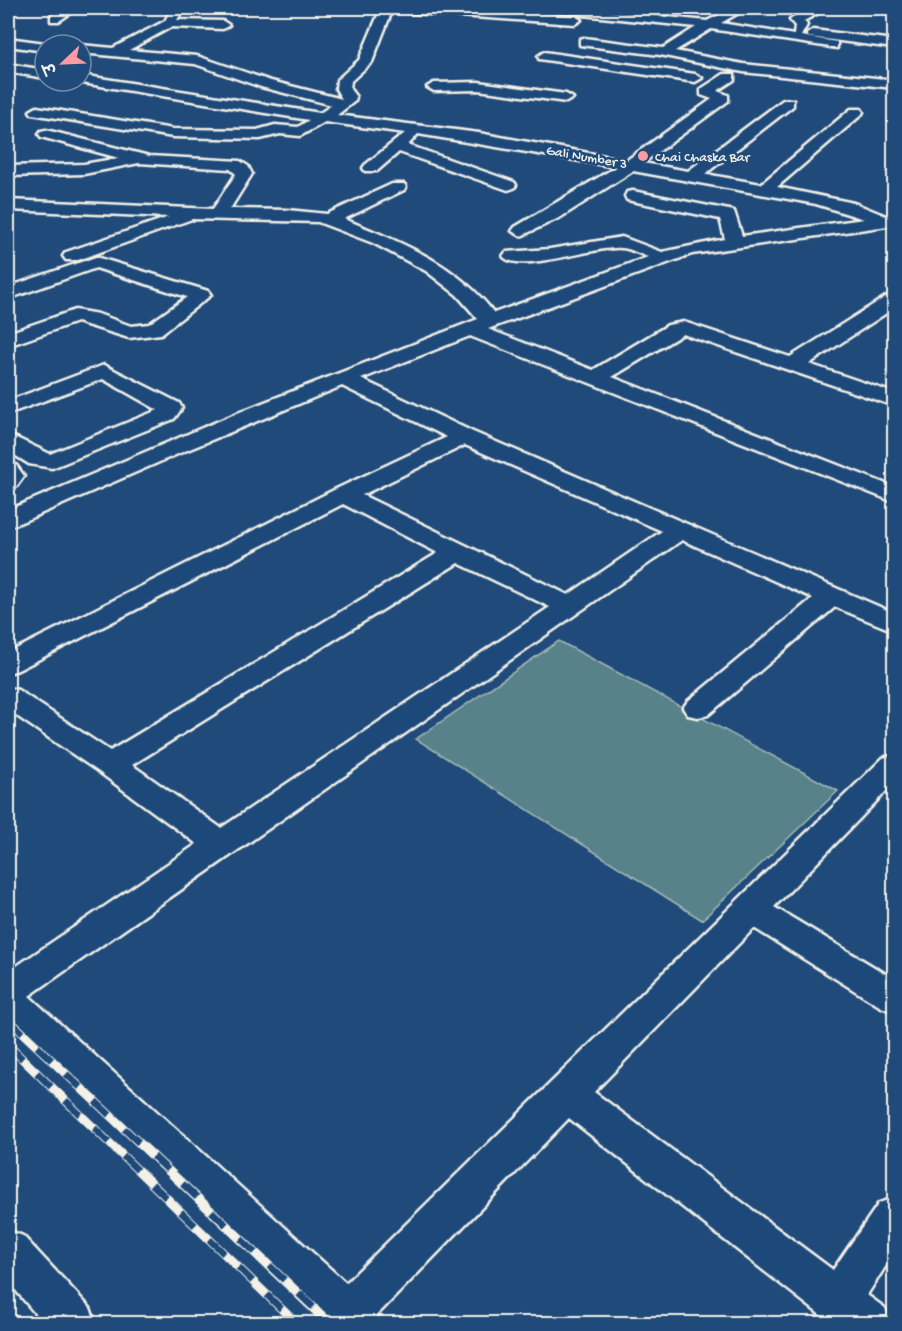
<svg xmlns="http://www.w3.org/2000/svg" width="902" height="1331" viewBox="0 0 902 1331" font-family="'Gochi Hand','Playpen Sans Deva',sans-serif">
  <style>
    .green { fill: #588289; stroke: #a6bab8; stroke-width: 1.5 }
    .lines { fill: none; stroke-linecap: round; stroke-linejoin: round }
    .minor-casing { stroke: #f4f1e8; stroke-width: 5 }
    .minor { fill: #1f4a7a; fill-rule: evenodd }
    .rail-casing { stroke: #f4f1e8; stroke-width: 9 }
    .rail { stroke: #1f4a7a; stroke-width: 7; stroke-dasharray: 20; stroke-linecap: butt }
    .poi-dot { fill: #ff9aa2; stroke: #1f4a7a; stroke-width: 2 }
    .labels { text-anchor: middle; stroke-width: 5; stroke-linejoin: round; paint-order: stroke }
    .far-street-label { font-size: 14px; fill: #f4f1e8; stroke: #1f4a7a }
    .far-poi-label { font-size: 14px; fill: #f4f1e8; stroke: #1f4a7a; text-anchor: start }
  </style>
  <rect width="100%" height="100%" fill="#1f4a7a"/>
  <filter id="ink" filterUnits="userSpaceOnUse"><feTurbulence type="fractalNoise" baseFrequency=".0167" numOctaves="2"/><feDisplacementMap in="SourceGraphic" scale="12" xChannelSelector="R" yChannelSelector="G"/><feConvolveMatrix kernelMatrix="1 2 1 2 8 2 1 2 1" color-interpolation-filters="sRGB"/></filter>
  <g filter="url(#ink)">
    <polygon class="green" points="559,641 838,791 702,920 416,739"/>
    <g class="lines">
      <g class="minor-casing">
        <g id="minor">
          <polygon points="64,8 78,8 59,21 51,21 51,15"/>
          <path d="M 162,8 L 180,9 L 182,12 L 177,20 L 223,21 L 229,25 L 223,29 L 171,27 L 129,50 L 197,56 L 271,81 L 342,99 L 336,89 L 337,80 L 359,60 L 381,8 L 393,8 L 372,62 L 351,81 L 350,89 L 356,97 L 355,101 L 337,115 L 479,133 L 627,160 L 712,99 L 701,95 L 701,89 L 724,74 L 734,74 L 734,80 L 717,91 L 728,95 L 728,101 L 643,163 L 688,171 L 783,100 L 793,100 L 793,106 L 705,174 L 761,184 L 851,109 L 861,109 L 863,112 L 861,115 L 777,187 L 854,203 L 886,216 L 894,215 L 894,225 L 692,254 L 488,329 L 593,370 L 668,325 L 684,322 L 790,357 L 887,296 L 894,294 L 894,308 L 809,364 L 894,393 L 894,406 L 683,334 L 612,377 L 894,487 L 894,502 L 470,336 L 361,379 L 473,432 L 894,613 L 894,631 L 835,607 L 708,715 L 698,717 L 688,715 L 683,708 L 688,701 L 813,598 L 682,540 L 29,996 L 346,1283 L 883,758 L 894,755 L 894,783 L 774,907 L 894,979 L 894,1012 L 881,1007 L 754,928 L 594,1092 L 833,1270 L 879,1203 L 894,1198 L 894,1253 L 867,1295 L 885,1308 L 891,1324 L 832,1324 L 569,1118 L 377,1315 L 380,1324 L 315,1324 L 318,1316 L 8,1021 L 8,972 L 197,844 L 99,772 L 8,710 L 8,688 L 18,690 L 110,751 L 438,553 L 343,504 L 18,670 L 8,673 L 8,653 L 334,490 L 447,437 L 342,386 L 180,453 L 17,524 L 8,526 L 8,510 L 247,409 L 478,319 L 457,295 L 426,271 L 373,243 L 318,222 L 192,219 L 78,260 L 66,260 L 63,256 L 66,252 L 169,217 L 8,210 L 8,200 L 213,209 L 236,174 L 230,169 L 139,163 L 84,174 L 8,176 L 8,166 L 84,164 L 119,158 L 41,137 L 39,134 L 41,131 L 46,130 L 149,156 L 240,161 L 248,166 L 252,174 L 230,209 L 287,210 L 327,214 L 392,184 L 404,184 L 406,187 L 404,190 L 344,219 C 400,242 456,263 494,313 L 648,257 C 639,254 630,248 621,248 C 599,245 516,275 503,256 L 506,252 L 550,249 L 622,237 L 662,252 L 725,239 L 720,219 L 627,200 L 625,196 L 627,192 L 633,191 L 734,211 L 742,236 L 864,219 L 816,204 L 633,171 L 561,217 L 521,236 L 512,231 L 515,227 L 616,167 L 418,134 L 408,145 L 514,182 L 516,185 L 514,188 L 508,190 L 399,152 L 377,171 L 365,171 L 363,168 L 365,165 L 405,133 L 325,122 L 300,136 L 280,134 L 260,139 L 173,137 L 32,114 L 30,111 L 37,107 L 173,129 L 257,130 L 275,125 L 298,127 L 309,120 L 76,82 L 81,81 L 81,75 L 320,113 L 332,105 L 261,87 L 195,64 L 81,53 L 81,45 L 113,48 L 165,21 L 169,13 ZM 465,445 L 662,531 L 568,595 L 362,495 ZM 458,563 L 550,607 L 221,828 L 132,765 Z"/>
          <polygon points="393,8 444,8 575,16 581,20 575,24 399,12"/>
          <polygon points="578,8 707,21 733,8 747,8 721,23 794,35 795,26 790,20 799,14 773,12 767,8 827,8 804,21 807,25 801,36 837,42 837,48 711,29 675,51 743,64 894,80 894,88 743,72 660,55 580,45 580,39 584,38 663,48 696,27 582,15 576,11"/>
          <polygon points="813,30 894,40 894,48 809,37 807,34"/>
          <polygon points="8,38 45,43 50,45 45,45 45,51 8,46"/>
          <polygon points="544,52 695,74 702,78 695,82 539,59 538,56"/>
          <polygon points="8,64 45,70 45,78 8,72"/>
          <polygon points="478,82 566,94 573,98 566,102 478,90 434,91 427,87 434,83"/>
          <polygon points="96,257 208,291 211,295 161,334 129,338 77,322 8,346 8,333 75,310 98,314 131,326 149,324 187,297 96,268 8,299 8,287"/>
          <polygon points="104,365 179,403 182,408 174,419 52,468 29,464 8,451 8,434 50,454 158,410 103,379 8,414 8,401"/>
          <polygon points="8,463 16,465 24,476 16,487 8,489"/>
          <polygon points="8,1230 23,1236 90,1308 96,1324 44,1324 8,1281"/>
        </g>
      </g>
      <use href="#minor" class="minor"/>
      <g class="rail-casing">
        <g id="rail">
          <polyline points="8,1019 331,1324"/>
          <polyline points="8,1045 297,1324"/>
        </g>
      </g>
      <use href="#rail" class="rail"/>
    </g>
  </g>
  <circle class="poi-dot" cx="643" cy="156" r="6"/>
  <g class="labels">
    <g class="far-street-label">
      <text transform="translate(587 156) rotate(10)" y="5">Gali Number 3</text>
    </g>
    <g class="far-poi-label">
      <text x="655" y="161">Chai Chaska Bar</text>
    </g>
  </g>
  <rect width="902" height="1331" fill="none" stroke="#1f4a7a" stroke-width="30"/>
  <rect x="15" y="15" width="872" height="1301" fill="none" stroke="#f4f1e8" stroke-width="2" filter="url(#ink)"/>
  <g transform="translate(63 63) rotate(247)"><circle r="28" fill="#1f4a7a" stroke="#748da6" stroke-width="1.5"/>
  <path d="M0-4.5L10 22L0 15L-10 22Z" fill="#ff9aa2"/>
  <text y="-9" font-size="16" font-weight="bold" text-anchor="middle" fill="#f4f1e8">उ</text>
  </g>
</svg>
